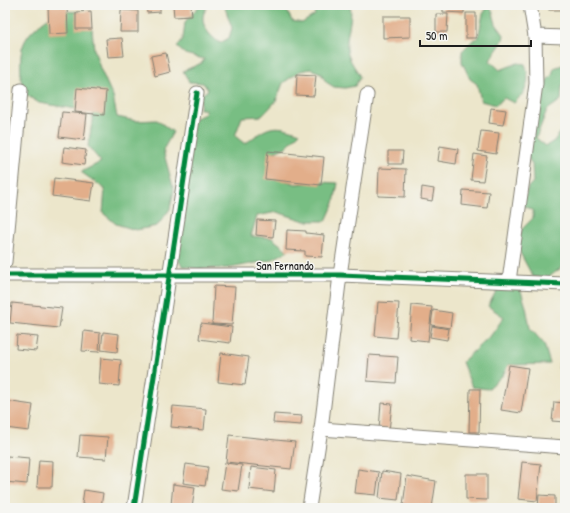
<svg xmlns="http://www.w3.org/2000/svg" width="570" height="513" viewBox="0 0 570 513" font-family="'Patrick Hand',sans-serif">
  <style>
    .forest { fill: #78be83; stroke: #4a6d50 }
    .building { fill: #e2ae8a }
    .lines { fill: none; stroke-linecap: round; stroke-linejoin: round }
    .street-casing { stroke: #848174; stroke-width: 15 }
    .street { stroke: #fff; stroke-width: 13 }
    .cycleway-casing { stroke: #f6f6f2; stroke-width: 8 }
    .cycleway { stroke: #00873e; stroke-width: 5 }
    .labels { text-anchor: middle; stroke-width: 3; stroke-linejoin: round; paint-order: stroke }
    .street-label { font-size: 12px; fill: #1c1c1c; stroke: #f6f6f2 }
  </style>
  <rect width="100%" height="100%" fill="#f6f6f2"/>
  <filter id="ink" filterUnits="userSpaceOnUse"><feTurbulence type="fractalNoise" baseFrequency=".025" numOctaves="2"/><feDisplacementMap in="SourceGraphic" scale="8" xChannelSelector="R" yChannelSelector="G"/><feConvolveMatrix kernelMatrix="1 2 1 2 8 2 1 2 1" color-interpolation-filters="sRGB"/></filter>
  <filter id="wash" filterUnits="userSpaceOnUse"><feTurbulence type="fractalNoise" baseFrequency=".012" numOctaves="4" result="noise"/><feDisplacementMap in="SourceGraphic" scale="16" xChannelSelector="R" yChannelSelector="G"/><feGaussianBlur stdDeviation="0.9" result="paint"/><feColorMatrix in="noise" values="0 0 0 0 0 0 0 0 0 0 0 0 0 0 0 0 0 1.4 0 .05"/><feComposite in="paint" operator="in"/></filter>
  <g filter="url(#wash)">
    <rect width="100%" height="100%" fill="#ece6cb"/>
    <g class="forest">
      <path d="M 200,5 L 208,5 C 207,8 203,13 203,17 C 202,28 212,38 220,43 L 229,38 L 232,28 L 224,5 L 289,5 L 287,11 L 292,21 L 302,23 L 315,15 L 312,5 L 350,5 C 354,21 343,38 348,55 C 351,63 357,70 360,77 L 355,86 L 345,88 L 334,87 L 326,82 L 321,73 L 311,69 L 300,71 L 283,83 L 276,101 L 262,116 L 242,117 L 235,136 L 245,144 C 268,126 273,123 300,133 L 286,147 L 268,155 L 268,175 L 296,184 L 318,182 L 338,183 L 334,203 L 326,221 L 305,221 L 277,212 L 257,216 L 251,236 L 272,238 L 288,251 L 271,260 L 230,268 L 199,269 L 183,266 L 173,255 L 184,226 L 185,122 L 205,114 L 206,109 L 200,109 L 201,95 L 208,90 L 203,83 L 189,82 L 183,71 L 202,63 L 204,59 L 185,54 L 177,47 L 183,39 L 185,22 Z"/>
      <path d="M 489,5 L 493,13 L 496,24 L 504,35 C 503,45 494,51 490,61 L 500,70 L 518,63 L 525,64 C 531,81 527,91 514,103 L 504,98 L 496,105 L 481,101 L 477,84 L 470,79 L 462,62 L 462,51 L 472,41 L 478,38 L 483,14 Z"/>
      <path d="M 58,11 L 80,12 L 92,29 L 94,49 L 100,68 L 113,97 L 117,117 L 136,121 L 157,120 L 173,132 L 163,150 L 174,190 L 170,209 L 157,226 L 136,230 L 116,224 L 103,213 L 105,189 L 81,172 L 101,162 L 88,146 L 94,112 L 39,103 L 22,92 C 19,46 17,38 58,11 Z"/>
      <polygon points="565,64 565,84 562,85 561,100 547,110 536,138 546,146 554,141 561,131 565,134 565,265 549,277 533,277 517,247 522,229 533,218 533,211 522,205 528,187 533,182 532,164 520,147 527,133 542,86 552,75 554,68"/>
      <polygon points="498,288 520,288 526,307 530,328 544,344 550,364 508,365 503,375 488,389 472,387 462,362 492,334 504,317 488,306"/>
    </g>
    <g id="blocks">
      <g class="building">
        <polygon points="67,5 68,33 49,34 48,6"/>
        <polygon points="146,5 160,5 160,12 147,13"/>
        <polygon points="173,5 191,5 192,16 174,17"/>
        <polygon points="443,5 464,5 464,13 443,12"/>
        <rect x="549" y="5" width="16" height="5"/>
        <polygon points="121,10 138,11 138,32 120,32"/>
        <polygon points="91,11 92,29 76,29 76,12"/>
        <rect x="466" y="13" width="10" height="25"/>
        <polygon points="436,14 448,14 447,32 436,32"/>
        <polygon points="383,16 410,16 410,37 383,38"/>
        <polygon points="122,38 124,56 108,57 106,39"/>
        <polygon points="166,53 170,72 155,76 151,56"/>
        <polygon points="297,74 316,75 314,96 296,95"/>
        <polygon points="77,88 106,91 104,115 75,112"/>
        <polygon points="491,108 506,110 503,125 489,123"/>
        <polygon points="62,112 87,114 84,140 59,137"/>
        <polygon points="481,131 499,133 496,154 478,151"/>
        <polygon points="440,146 458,149 456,164 438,161"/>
        <polygon points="64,147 86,150 84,165 62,162"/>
        <polygon points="268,151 324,157 321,185 265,179"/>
        <polygon points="388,151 403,151 402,164 388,164"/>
        <polygon points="474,154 487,156 483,181 471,180"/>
        <polygon points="379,168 406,169 405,197 378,196"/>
        <polygon points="54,178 94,183 91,201 52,196"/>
        <polygon points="422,187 434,189 432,201 421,199"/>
        <polygon points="463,190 489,192 487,208 462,205"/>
        <polygon points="257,220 275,221 273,237 256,235"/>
        <polygon points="287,230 306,231 306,233 324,235 322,257 305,256 305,251 286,250"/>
        <polygon points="214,286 235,287 232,325 212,324"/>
        <polygon points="378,302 399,303 396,338 375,336"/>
        <polygon points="12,303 62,308 59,328 10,323"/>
        <polygon points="412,305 432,307 428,341 409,339"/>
        <polygon points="433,310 452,313 450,328 431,325"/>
        <polygon points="201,323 232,327 230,343 199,339"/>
        <polygon points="432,326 449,329 447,340 430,337"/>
        <polygon points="84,331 100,333 99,352 82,351"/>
        <polygon points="103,332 119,334 117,352 101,350"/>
        <polygon points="17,335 38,337 36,351 16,349"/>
        <polygon points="562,347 565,347 565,379 561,378"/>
        <polygon points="221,353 249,357 245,385 218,382"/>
        <polygon points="369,355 398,357 396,383 367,381"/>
        <polygon points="101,358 121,360 119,386 99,384"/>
        <polygon points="509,365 528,368 521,413 501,410"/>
        <polygon points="470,389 480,389 479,432 469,432"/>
        <polygon points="5,401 33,405 29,431 5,428"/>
        <polygon points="554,402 565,403 565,422 552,421"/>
        <polygon points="381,403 392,404 389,431 379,430"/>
        <polygon points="173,406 206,409 204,430 171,427"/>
        <polygon points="274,414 302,416 301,425 273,423"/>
        <polygon points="80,435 108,437 106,459 78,457"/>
        <polygon points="229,435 295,442 291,469 226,462"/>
        <polygon points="7,456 29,458 27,484 5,482"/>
        <polygon points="39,460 53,461 52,487 37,487"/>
        <polygon points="522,462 541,464 537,501 518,499"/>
        <polygon points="225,463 242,465 238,491 221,489"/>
        <polygon points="186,464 208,467 205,486 183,483"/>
        <polygon points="251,467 276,470 274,492 249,489"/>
        <polygon points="358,469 379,472 376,495 355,493"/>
        <polygon points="382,471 401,474 398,500 379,498"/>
        <polygon points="466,474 487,474 487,500 466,499"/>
        <polygon points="407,476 436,481 432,508 403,505"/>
        <polygon points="173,484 195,487 192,508 171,505"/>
        <polygon points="84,490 103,493 101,507 82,504"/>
        <polygon points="539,495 555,496 555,506 538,508"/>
      </g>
    </g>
  </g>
  <g filter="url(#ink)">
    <use href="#blocks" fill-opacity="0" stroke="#848174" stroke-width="1"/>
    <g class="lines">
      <g class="street-casing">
        <g id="street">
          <polyline points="535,36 565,37"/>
          <polyline points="5,262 21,90"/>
          <polyline points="5,275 340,275 565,284"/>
          <polyline points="509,281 536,84 535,36 530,5"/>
          <polyline points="321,429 565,447"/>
          <polyline points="134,508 197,93"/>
          <polyline points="309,508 321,429 340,275 367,95"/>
        </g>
      </g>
      <use href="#street" class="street"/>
      <g class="cycleway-casing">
        <g id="cycleway">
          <polyline points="5,275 340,275 565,284"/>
          <polyline points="134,508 197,93"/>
        </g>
      </g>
      <use href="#cycleway" class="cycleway"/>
    </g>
  </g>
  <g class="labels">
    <g class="street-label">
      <text x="285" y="270">San Fernando</text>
    </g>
  </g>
  <rect width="570" height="513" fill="none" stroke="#f6f6f2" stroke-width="20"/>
  <path d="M420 40v6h111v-6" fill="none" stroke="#1c1c1c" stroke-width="2"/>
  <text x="426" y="40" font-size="12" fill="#1c1c1c" stroke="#f6f6f2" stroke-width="3" paint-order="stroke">50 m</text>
</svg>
